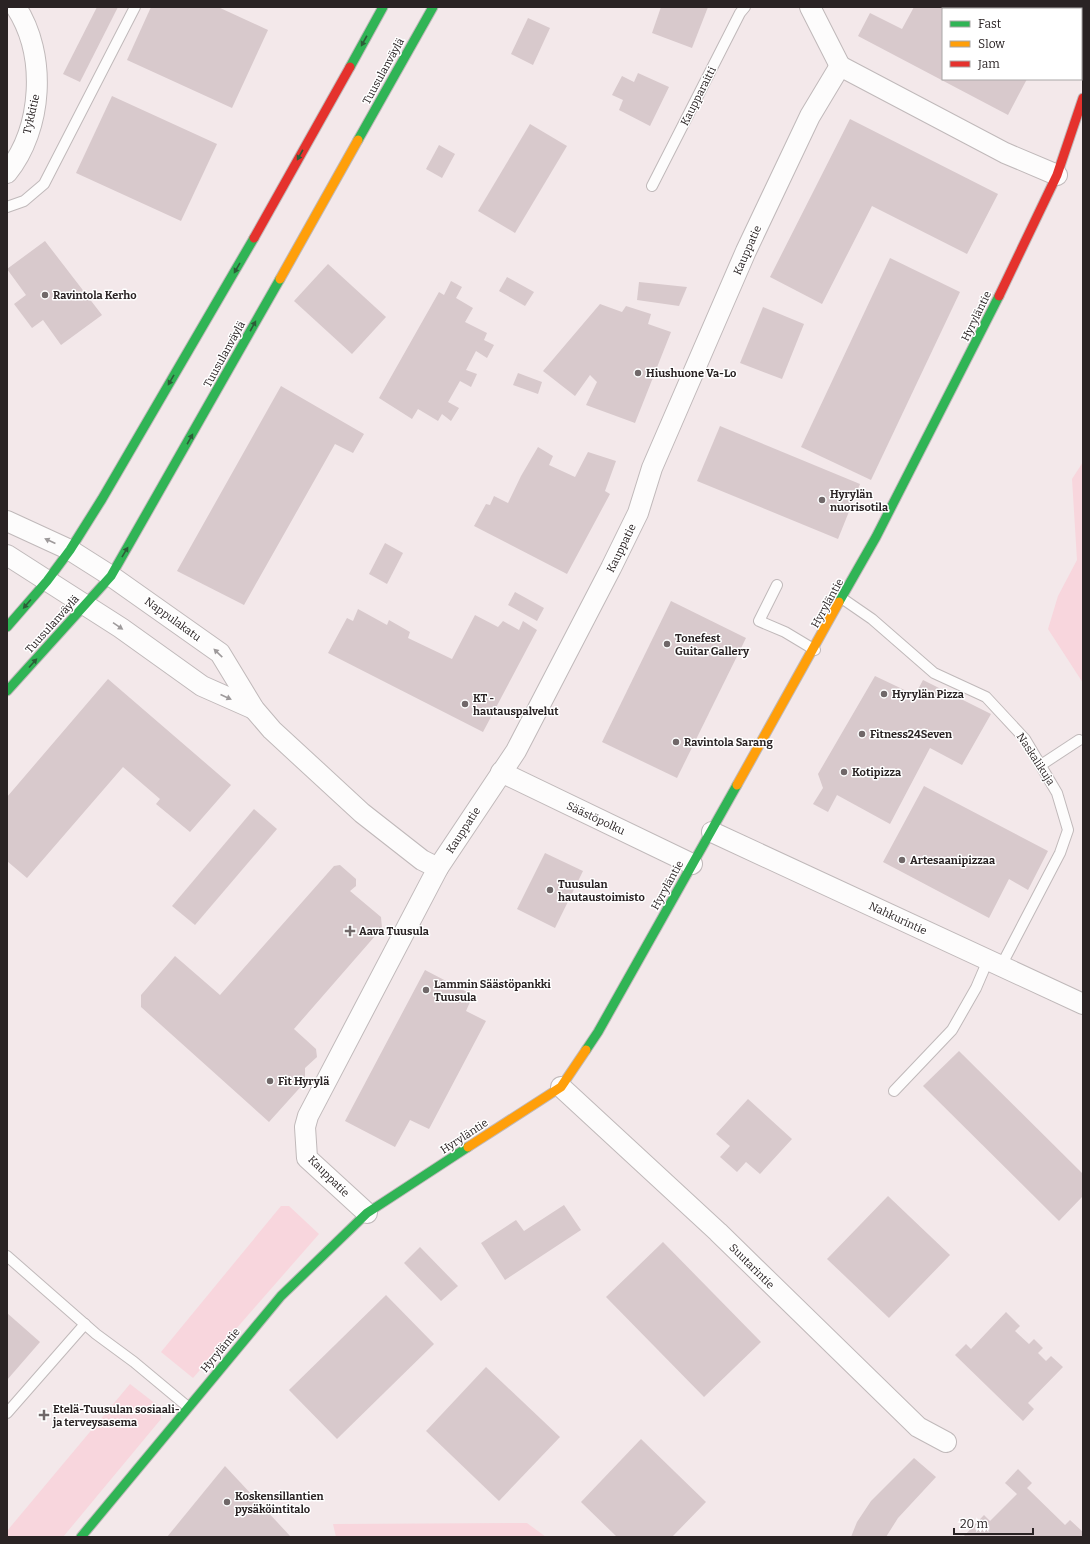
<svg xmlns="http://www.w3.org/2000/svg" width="1090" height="1544" viewBox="0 0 1090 1544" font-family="Bitter,serif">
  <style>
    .green { fill: #f8d6dd }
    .building { fill: #d8c9cc }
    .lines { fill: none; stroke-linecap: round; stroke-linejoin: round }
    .lane-casing { stroke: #c0b9ba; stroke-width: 12 }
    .street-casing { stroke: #c0b9ba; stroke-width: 22 }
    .fast-casing { stroke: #c0b9ba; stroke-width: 11 }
    .slow-casing { stroke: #c0b9ba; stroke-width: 11 }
    .jam-casing { stroke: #c0b9ba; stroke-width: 11 }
    .lane { stroke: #fdfcfc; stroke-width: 10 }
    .street { stroke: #fdfcfc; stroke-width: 20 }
    .fast { stroke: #30b455; stroke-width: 9 }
    .slow { stroke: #ff9f0a; stroke-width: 9 }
    .jam { stroke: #e5322d; stroke-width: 9 }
    .oneway { fill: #2c5d38 }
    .oneway2 { fill: #9e9a9b }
    .poi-dot { fill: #706869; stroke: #fff; stroke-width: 1.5 }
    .labels { text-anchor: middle; stroke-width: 3; stroke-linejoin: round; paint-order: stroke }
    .street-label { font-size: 11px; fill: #2a2324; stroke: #fff }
    .poi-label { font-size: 11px; font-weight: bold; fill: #2a2324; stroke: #fff; text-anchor: start }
  </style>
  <rect width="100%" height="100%" fill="#f3e8ea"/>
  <g class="green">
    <polygon points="1083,462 1083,683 1048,629 1058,596 1077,560 1072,479"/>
    <polygon points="281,1206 289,1206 319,1234 193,1378 161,1352"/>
    <polygon points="130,1384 161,1408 161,1419 63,1537 7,1537 7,1531"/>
    <polygon points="527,1523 546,1537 336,1537 333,1524"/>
  </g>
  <g class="building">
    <polygon points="97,7 118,7 80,82 63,74"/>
    <polygon points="151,7 218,7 268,30 232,108 127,60"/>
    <polygon points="661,7 708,7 692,48 652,33"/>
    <polygon points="914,7 946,7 950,9 943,9 943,79 1027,79 1008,115 858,36 870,13 902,29"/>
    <polygon points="528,18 550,28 533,65 511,54"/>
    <polygon points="638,73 669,87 650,126 619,110 623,100 612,95 622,76 634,82"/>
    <polygon points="112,96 217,144 181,221 76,173"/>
    <polygon points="850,119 998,194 967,254 872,206 822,304 770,277"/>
    <polygon points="530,124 567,146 515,233 478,211"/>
    <polygon points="439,145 455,154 442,178 426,169"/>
    <polygon points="45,241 102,315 61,345 43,320 32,328 14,304 26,295 7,269"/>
    <polygon points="890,258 960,292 871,480 801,447"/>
    <polygon points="328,264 386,317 352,354 294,301"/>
    <polygon points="507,277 534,292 525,306 499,291"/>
    <polygon points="451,281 462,287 456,298 473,308 465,322 487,333 484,340 494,345 487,358 476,351 466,370 477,374 471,387 460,381 448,402 459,408 451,421 442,414 438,421 418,409 412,419 379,398 439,292 444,295"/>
    <polygon points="639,282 687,287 679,306 637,300"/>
    <polygon points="600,304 622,312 626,306 651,314 648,324 671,332 635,423 586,405 597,382 590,375 575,396 543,371"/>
    <polygon points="763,307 804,324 782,379 740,363"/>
    <polygon points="518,373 542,382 538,394 513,385"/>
    <polygon points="281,386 364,434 353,453 335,444 244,605 177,571"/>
    <polygon points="720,426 860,484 838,539 697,481"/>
    <polygon points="538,447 553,456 549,465 575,477 588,452 616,461 605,491 610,494 567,574 474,526 486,504 490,505 494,496 508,503 521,476"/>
    <polygon points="385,543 403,553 387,584 369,574"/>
    <polygon points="515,592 544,608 537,621 508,605"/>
    <polygon points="671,601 746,638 677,778 602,742"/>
    <polygon points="358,609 387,625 389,620 410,632 408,638 452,659 475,615 498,627 503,621 519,630 523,621 537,630 483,732 328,653 347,618 353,621"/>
    <polygon points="875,676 915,695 923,680 991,714 962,765 930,748 890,824 837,795 828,812 813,804 823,788 818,774"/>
    <polygon points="108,679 231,785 190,832 156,804 160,799 123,767 27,878 7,861 7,797"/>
    <polygon points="924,786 1048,851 1028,890 1009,879 989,918 883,862"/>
    <polygon points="254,809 277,829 195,925 172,906"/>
    <polygon points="545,853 583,871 555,928 517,909"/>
    <polygon points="340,865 356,879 356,886 350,891 381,917 382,928 294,1029 316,1049 317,1057 305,1068 305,1082 269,1122 141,1007 141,995 175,956 220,995 334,866"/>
    <polygon points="425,970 473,995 466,1011 486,1021 429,1129 410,1120 395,1147 345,1121"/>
    <polygon points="959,1051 1083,1174 1083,1196 1059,1221 923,1086"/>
    <polygon points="748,1099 792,1139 760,1174 746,1162 737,1172 720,1157 730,1146 716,1134"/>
    <polygon points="888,1196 950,1255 889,1318 827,1259"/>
    <polygon points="564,1205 581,1230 505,1280 481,1243 516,1220 524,1231"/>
    <polygon points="663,1242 761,1342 704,1397 606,1297"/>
    <polygon points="420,1247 458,1286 441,1301 404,1263"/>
    <polygon points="386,1295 434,1344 337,1439 289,1390"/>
    <polygon points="1006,1312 1020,1326 1015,1331 1029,1344 1034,1339 1043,1348 1038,1353 1046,1361 1051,1356 1063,1367 1028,1403 1034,1409 1023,1421 955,1355 966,1344 971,1349"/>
    <polygon points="7,1313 40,1342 7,1380"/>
    <polygon points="486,1367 560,1437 499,1501 426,1431"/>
    <polygon points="641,1439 706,1502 672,1537 617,1537 581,1502"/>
    <polygon points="914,1458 936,1477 898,1518 886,1537 851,1537 857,1522 871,1501"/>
    <polygon points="225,1466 291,1537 167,1537"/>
    <polygon points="1018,1469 1032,1483 1027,1488 1065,1525 1070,1520 1083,1532 1083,1537 963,1537 984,1515 990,1521 1017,1494 1005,1483"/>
  </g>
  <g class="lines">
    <g class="lane-casing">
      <g id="lane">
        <polyline points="652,186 740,13 745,7"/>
        <polyline points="7,207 24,201 44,184 135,7"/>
        <polyline points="777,585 759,621 785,632 815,650"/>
        <polyline points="843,599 872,619 934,673 986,697 1025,739 1057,793 1068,830 1060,853 1001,966"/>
        <polyline points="1041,765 1079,740"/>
        <polyline points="894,1091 952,1030 976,988 988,960"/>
        <polyline points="7,1256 96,1334 134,1362 188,1407"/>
        <polyline points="7,1413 85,1324"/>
      </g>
    </g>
    <g class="street-casing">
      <g id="street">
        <polyline points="810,7 840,66"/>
        <path d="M 7,173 C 43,128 47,55 16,7"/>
        <polyline points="7,521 70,550 111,576 220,653 254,709 272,730 362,813 422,860 438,868"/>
        <polyline points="7,555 121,628 202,686 254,709"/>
        <polyline points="501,772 692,864"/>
        <polyline points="712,832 1083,1004"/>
        <polyline points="561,1087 718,1232 918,1427 946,1442"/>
        <polyline points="367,1213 307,1158 305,1127 308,1116 438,868 516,751 611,568 638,513 652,468 746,251 810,116 840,66 1005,153 1057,175"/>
      </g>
    </g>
    <g class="fast-casing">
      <g id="fast">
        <polyline points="350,67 383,7"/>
        <polyline points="358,140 433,7"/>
        <polyline points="839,602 876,537 999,296"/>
        <polyline points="7,627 47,581 70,550 102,499 254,238"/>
        <polyline points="7,691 111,576 280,279"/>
        <polyline points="586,1050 598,1032 737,785"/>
        <polyline points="81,1537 281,1296 367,1213 468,1147"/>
      </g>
    </g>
    <g class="slow-casing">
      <g id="slow">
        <polyline points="280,279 358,140"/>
        <polyline points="737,785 839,602"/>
        <polyline points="468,1147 561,1087 586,1050"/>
      </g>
    </g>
    <g class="jam-casing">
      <g id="jam">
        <polyline points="254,238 350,67"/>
        <polyline points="999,296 1057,175 1083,98"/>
      </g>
    </g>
    <use href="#lane" class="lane"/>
    <use href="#street" class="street"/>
    <use href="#fast" class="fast"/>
    <use href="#slow" class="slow"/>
    <use href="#jam" class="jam"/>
  </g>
  <defs><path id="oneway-solid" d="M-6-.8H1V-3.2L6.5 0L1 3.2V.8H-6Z"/></defs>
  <g class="oneway">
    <use href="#oneway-solid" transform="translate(364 41) rotate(119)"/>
    <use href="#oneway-solid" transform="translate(300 155) rotate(119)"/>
    <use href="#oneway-solid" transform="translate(237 268) rotate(120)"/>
    <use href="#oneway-solid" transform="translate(253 326) rotate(-61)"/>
    <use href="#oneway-solid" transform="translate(171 380) rotate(120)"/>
    <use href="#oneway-solid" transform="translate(190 439) rotate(-61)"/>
    <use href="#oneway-solid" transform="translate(125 552) rotate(-59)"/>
    <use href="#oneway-solid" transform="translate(27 604) rotate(131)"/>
    <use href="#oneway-solid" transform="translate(33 663) rotate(-48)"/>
  </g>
  <g class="oneway2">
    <use href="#oneway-solid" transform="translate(50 541) rotate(-155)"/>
    <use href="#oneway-solid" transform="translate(118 626) rotate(34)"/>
    <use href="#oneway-solid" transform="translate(218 653) rotate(-136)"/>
    <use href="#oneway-solid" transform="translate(226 697) rotate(24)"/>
  </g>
  <g class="poi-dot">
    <circle cx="45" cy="295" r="4"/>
    <circle cx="638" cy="373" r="4"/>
    <circle cx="822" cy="500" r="4"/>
    <circle cx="667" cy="644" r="4"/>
    <circle cx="884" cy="694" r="4"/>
    <circle cx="465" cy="704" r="4"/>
    <circle cx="862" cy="734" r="4"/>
    <circle cx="676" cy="742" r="4"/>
    <circle cx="844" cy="772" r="4"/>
    <circle cx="902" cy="860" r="4"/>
    <circle cx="550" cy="890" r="4"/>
    <path d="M348 925h4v4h4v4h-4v4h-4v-4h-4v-4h4z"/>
    <circle cx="426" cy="990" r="4"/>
    <circle cx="270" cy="1081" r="4"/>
    <path d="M42 1409h4v4h4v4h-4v4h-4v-4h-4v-4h4z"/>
    <circle cx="227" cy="1502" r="4"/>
  </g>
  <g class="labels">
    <g class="street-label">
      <text transform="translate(383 71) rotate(-61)" y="4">Tuusulanväylä</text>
      <text transform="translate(698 96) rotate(-63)" y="4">Kaupparaitti</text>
      <text transform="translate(31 114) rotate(-77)" y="4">Tykkitie</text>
      <text transform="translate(747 250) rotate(-66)" y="4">Kauppatie</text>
      <text transform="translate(976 316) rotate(-64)" y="4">Hyryläntie</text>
      <text transform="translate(224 354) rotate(-61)" y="4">Tuusulanväylä</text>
      <text transform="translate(621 548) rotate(-64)" y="4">Kauppatie</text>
      <text transform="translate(827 603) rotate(-61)" y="4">Hyryläntie</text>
      <text transform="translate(173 619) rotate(36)" y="4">Nappulakatu</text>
      <text transform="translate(52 624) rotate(-48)" y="4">Tuusulanväylä</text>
      <text transform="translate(1036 759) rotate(57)" y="4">Naskalikuja</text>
      <text transform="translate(596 818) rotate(25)" y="4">Säästöpolku</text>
      <text transform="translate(463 830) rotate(-57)" y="4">Kauppatie</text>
      <text transform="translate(667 885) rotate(-61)" y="4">Hyryläntie</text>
      <text transform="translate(898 918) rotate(25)" y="4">Nahkurintie</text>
      <text transform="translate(464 1136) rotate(-33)" y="4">Hyryläntie</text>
      <text transform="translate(329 1176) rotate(45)" y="4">Kauppatie</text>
      <text transform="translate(752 1266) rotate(45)" y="4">Suutarintie</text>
      <text transform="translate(220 1350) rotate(-50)" y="4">Hyryläntie</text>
    </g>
    <g class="poi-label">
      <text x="53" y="299">Ravintola Kerho</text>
      <text x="646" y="377">Hiushuone Va-Lo</text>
      <text x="830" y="498">Hyrylän<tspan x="830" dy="13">nuorisotila</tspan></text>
      <text x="675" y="642">Tonefest<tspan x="675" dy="13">Guitar Gallery</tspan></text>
      <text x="892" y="698">Hyrylän Pizza</text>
      <text x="473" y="702">KT -<tspan x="473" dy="13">hautauspalvelut</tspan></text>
      <text x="870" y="738">Fitness24Seven</text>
      <text x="684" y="746">Ravintola Sarang</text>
      <text x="852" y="776">Kotipizza</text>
      <text x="910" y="864">Artesaanipizzaa</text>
      <text x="558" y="888">Tuusulan<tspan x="558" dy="13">hautaustoimisto</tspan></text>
      <text x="359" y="935">Aava Tuusula</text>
      <text x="434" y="988">Lammin Säästöpankki<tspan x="434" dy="13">Tuusula</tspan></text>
      <text x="278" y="1085">Fit Hyrylä</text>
      <text x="53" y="1413">Etelä-Tuusulan sosiaali-<tspan x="53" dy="13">ja terveysasema</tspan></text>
      <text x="235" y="1500">Koskensillantien<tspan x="235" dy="13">pysäköintitalo</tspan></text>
    </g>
  </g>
  <rect width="1090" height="1544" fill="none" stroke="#2a2324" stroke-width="16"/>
  <rect x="942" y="8" width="140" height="72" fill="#ffffff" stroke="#aaa7a7"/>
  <rect x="950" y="21" width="20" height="6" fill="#30b455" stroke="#aaa7a7"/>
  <text x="978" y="28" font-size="12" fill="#2a2324">Fast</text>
  <rect x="950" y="41" width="20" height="6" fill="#ff9f0a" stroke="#aaa7a7"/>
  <text x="978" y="48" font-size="12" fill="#2a2324">Slow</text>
  <rect x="950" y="61" width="20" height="6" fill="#e5322d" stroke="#aaa7a7"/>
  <text x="978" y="68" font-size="12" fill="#2a2324">Jam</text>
  <path d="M954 1528v6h79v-6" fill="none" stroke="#2a2324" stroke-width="2"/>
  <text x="960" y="1528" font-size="12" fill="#2a2324" stroke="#ffffff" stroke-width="3" paint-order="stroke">20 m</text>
</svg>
